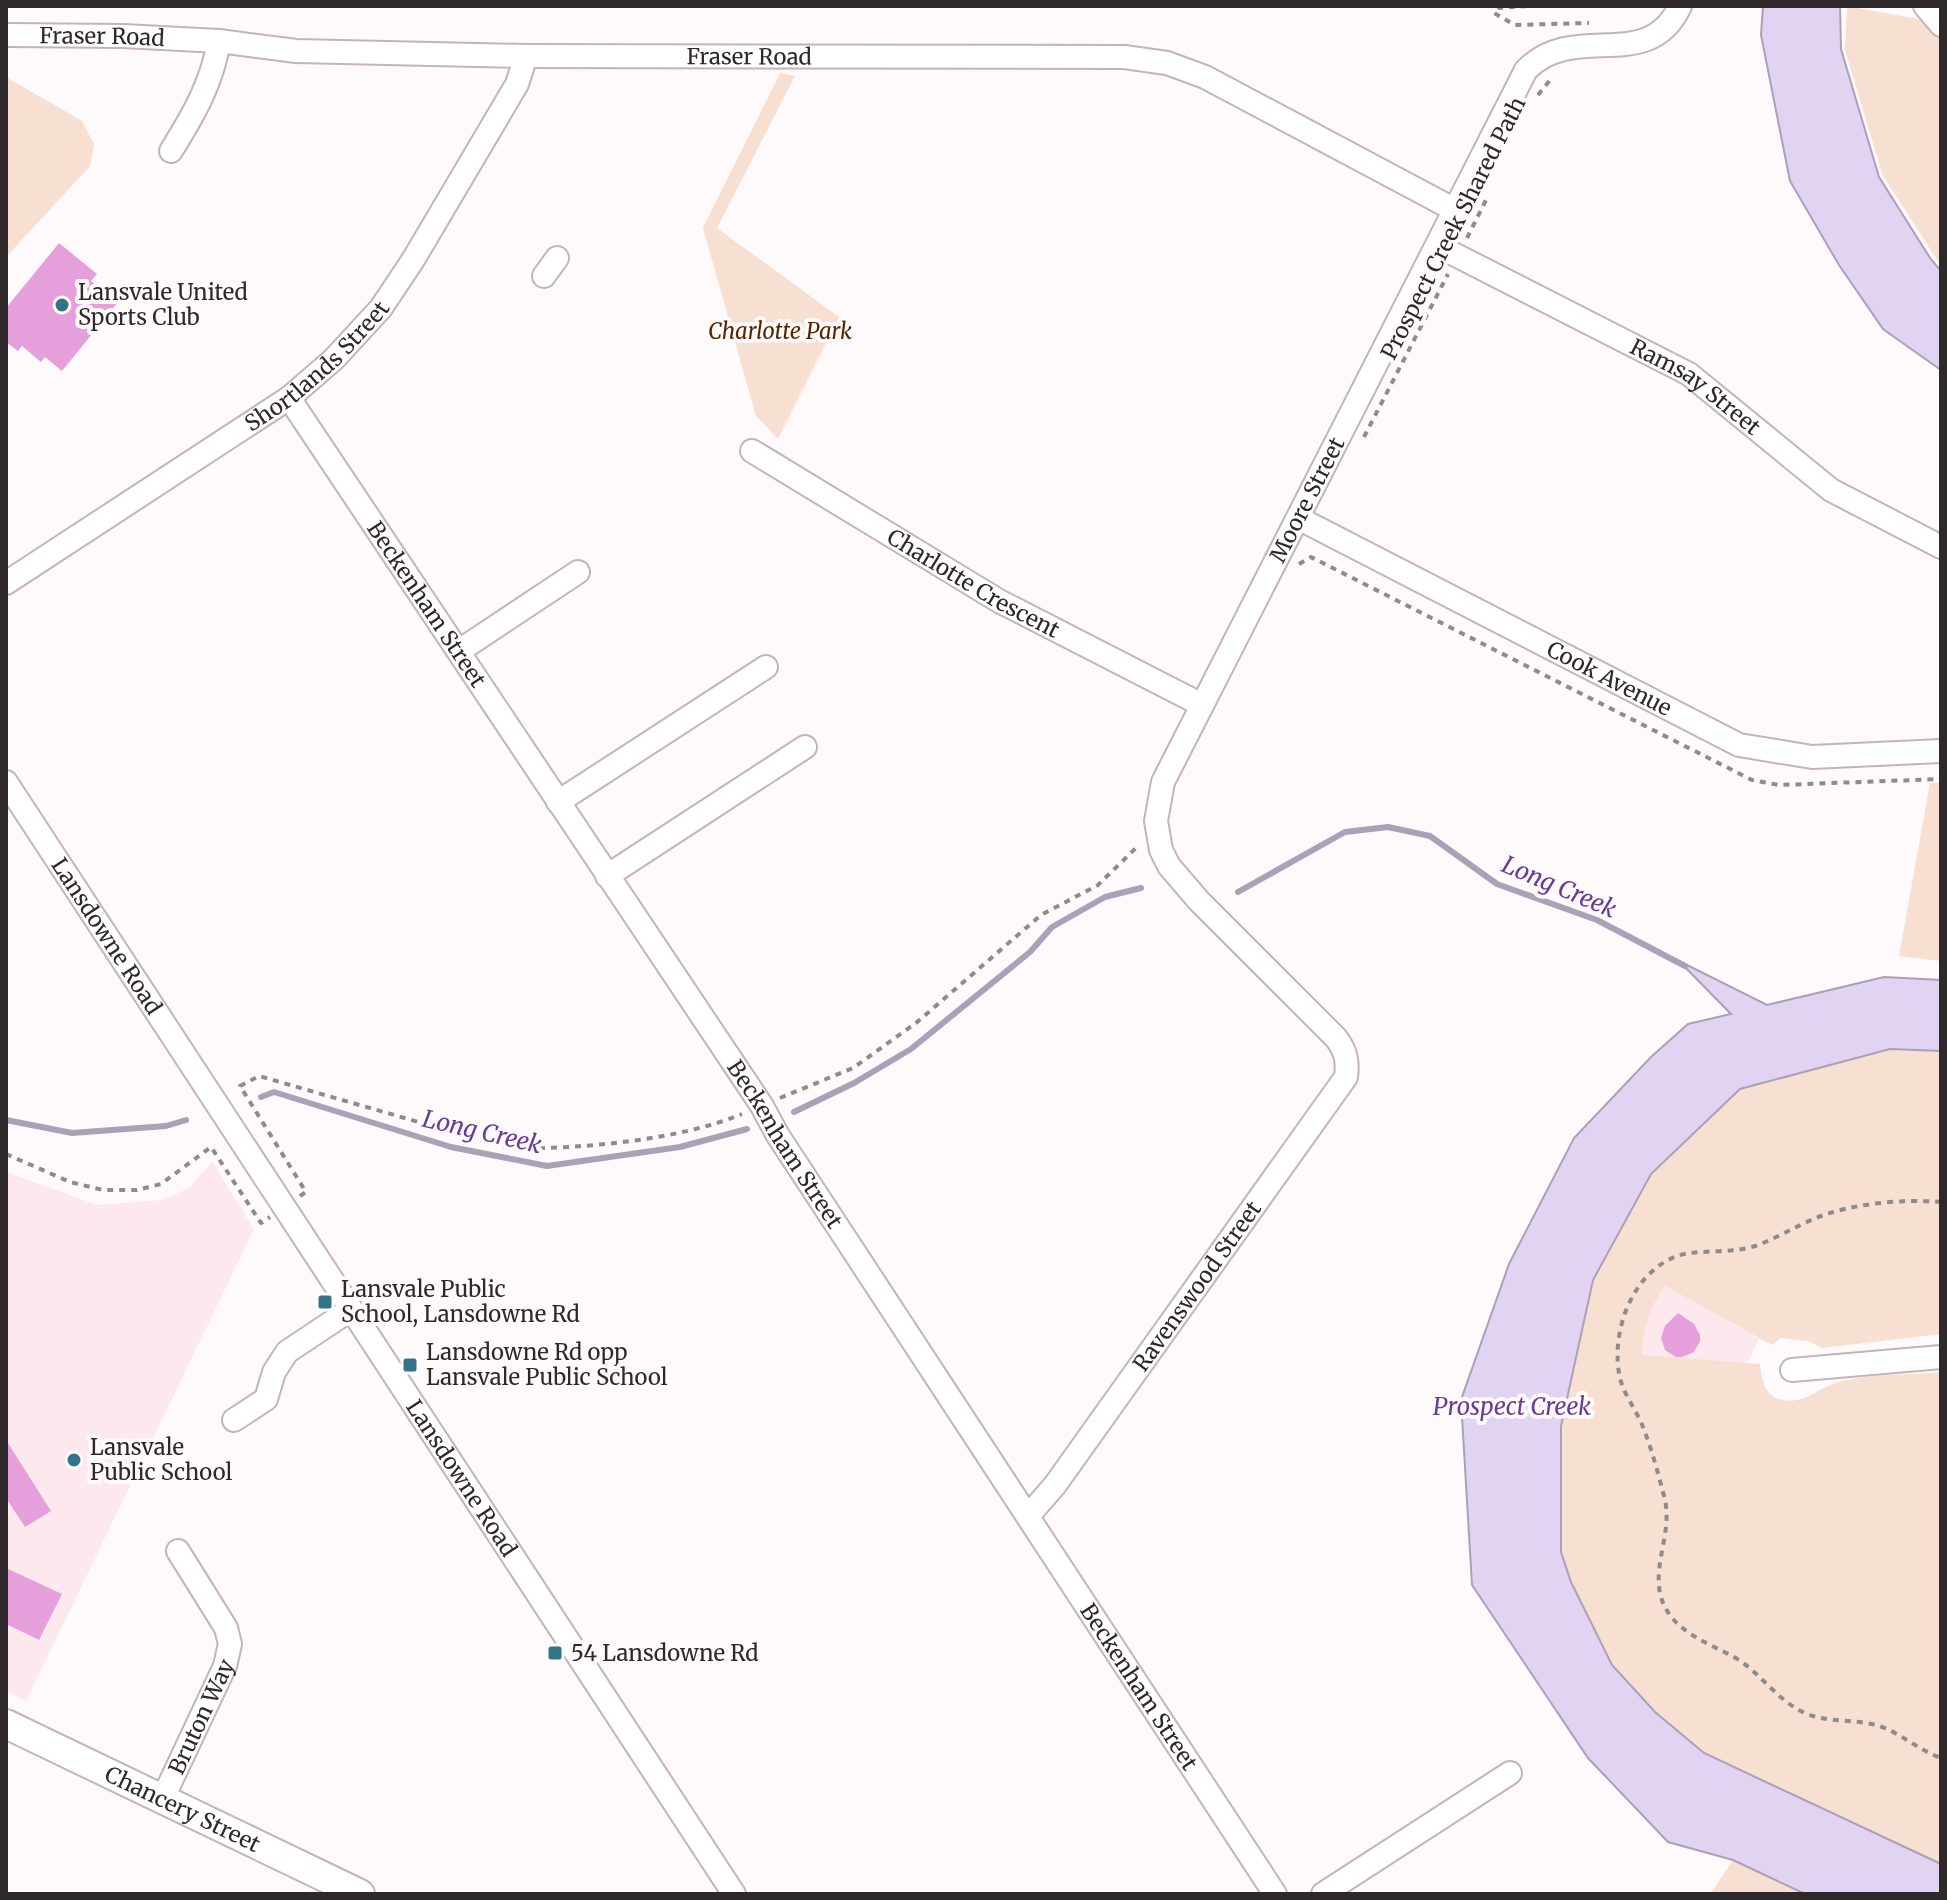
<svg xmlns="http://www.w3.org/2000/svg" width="1947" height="1900" viewBox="0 0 1947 1900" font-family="Merriweather,serif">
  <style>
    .built { fill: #fde8ee }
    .green { fill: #f7dfd1 }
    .water { fill: #e1d4f3; stroke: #aca0b7; stroke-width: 2 }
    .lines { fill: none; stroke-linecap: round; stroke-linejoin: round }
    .stream { stroke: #aca0b7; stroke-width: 6 }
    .building { fill: #e5a0db }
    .minor-casing { stroke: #c5b3b8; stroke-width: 26 }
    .major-casing { stroke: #c5b3b8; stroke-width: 32 }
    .path { stroke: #8f8a8b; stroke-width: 4; stroke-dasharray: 6 6; stroke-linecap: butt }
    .minor { stroke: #fff; stroke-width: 22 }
    .major { stroke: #fff; stroke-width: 28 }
    .poi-dot { fill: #347288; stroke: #fefafb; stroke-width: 3 }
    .labels { text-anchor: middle; stroke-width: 8; stroke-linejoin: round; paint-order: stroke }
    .street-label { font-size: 22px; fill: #2f282a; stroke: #fefafb }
    .poi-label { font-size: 22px; fill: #2f282a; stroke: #fefafb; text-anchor: start }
    .park-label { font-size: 22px; font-style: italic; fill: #562600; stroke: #fefafb }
    .water-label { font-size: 24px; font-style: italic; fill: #693b94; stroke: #fefafb }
  </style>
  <rect width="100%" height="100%" fill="#fefafb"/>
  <g class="built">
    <polygon points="212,1161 254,1229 26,1701 6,1691 6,1172 97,1205 161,1200 190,1188"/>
    <polygon points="1665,1286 1759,1338 1748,1363 1642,1356 1645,1326 1654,1301"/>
  </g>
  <g class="green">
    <polygon points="1847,6 1918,19 1941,36 1941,266 1882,174 1845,50"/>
    <polygon points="780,73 795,76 717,228 839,317 778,439 756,416 703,228"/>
    <polygon points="6,77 82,121 94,144 90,166 6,257"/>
    <polygon points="1941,782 1941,961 1899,956 1930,783"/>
    <path d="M 1890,1049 L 1941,1051 L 1941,1334 L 1822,1348 L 1809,1341 L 1781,1338 L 1772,1345 L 1665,1286 C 1649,1308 1644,1328 1642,1355 L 1760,1364 C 1762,1378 1763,1394 1779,1399 C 1804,1407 1819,1386 1842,1381 C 1874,1374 1909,1375 1941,1372 L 1941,1864 L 1704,1753 L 1655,1712 L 1612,1665 L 1571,1582 L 1561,1552 L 1561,1426 L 1593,1280 L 1651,1174 L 1740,1089 Z"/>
    <polygon points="1733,1860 1805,1894 1710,1894"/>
  </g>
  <g class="water">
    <polygon points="1763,6 1840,6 1841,49 1879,177 1930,258 1941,271 1941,370 1883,329 1839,265 1790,181 1761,35"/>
    <polygon points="1679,961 1767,1005 1884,977 1941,980 1941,1051 1890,1049 1740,1089 1651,1174 1593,1280 1561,1426 1561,1552 1571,1582 1612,1665 1655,1712 1704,1753 1941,1864 1941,1894 1805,1894 1733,1860 1668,1842 1588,1758 1472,1585 1461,1400 1509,1264 1574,1138 1651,1057 1688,1024 1731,1014"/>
  </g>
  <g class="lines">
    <g class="stream">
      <polyline points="1238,892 1345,832 1388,827 1430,836 1497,884 1597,920 1685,966"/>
      <polyline points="261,1097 274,1092 451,1147 547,1166 680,1147 747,1129"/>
      <polyline points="794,1112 854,1083 911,1049 1030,952 1052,927 1105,897 1141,888"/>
      <polyline points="6,1120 72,1133 166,1126 186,1120"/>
    </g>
  </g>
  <g class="building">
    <polygon points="59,243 97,274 91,281 118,302 62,371 45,357 41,362 22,346 18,351 6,342 6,308"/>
    <polygon points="1678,1313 1694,1324 1700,1335 1700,1341 1694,1352 1682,1357 1676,1357 1665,1350 1661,1338 1665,1326"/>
    <polygon points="6,1440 51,1511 25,1527 6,1498"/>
    <polygon points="6,1568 62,1594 39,1640 6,1624"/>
  </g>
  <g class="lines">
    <g class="minor-casing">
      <g id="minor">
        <polyline points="1925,6 1941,25"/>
        <path id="s1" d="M 6,35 L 123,36 L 219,41 L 296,51 L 526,56 L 1124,57 L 1167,63 L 1205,77 L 1455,210"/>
        <path d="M 171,151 C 194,114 212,83 219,41"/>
        <path id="s2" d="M 1438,246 L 1689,374 L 1831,490 L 1941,547"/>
        <polyline points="544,276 557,258"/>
        <path id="s3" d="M 289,398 L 762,1106 L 777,1134 L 1275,1894"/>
        <path id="s4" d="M 752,451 L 999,601 L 1202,705"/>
        <path id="s5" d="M 1300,519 L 1739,745 L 1812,757 L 1941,751"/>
        <path id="s6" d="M 6,583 L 289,398 L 334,359 L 381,308 L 413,260 L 517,84 L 526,56"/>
        <polyline points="459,651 578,572"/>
        <path id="s7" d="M 6,782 L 734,1894"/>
        <polyline points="558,802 766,667"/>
        <polyline points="607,876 805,747"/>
        <polyline points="1792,1370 1941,1357"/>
        <polyline points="234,1420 266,1399 274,1372 287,1352 350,1310"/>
        <path id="s8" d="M 1029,1515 L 1055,1485 L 1346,1077 C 1348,1061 1346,1051 1336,1038 L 1199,901 L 1169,866 L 1161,850 L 1156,821 L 1163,782 L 1526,70 C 1575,20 1648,75 1680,6"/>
        <path id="s9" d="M 162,1800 L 225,1666 L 230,1644 L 226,1628 L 178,1551"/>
        <polyline points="1323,1894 1510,1773"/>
      </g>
    </g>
    <g class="major-casing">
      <g id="major">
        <path id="s10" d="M 6,1724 L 360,1894"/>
      </g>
    </g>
    <g class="path">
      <polyline points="1527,6 1498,8 1494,13 1515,25 1589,23"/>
      <polyline points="1538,95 1550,80"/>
      <polyline points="1467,238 1488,196"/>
      <polyline points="1364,437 1448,274"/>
      <polyline points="1299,564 1311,557 1752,780 1779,785 1941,779"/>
      <polyline points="780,1098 853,1068 916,1023 1041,915 1098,885 1139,845"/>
      <polyline points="6,1154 70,1182 103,1190 137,1190 161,1184 211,1147 261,1223 270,1217"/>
      <path d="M 300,1196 L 306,1192 L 240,1086 L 259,1076 L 512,1149 C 584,1148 676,1141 742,1114"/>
      <path d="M 1941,1202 C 1903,1199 1857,1203 1821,1216 C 1799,1224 1778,1238 1755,1246 C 1732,1254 1697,1249 1677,1256 C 1631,1273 1610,1334 1620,1378 C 1624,1395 1637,1411 1643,1427 C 1652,1450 1658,1473 1664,1496 C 1676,1539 1640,1580 1673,1619 C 1692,1640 1716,1646 1739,1660 C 1763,1676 1778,1701 1805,1713 C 1828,1723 1853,1719 1876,1725 C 1900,1732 1918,1750 1941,1758"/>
    </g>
    <use href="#minor" class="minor"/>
    <use href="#major" class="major"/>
  </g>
  <g class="poi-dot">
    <circle cx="62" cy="305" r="8"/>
    <rect x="317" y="1294" width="16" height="16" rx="4"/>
    <rect x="402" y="1357" width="16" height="16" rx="4"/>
    <circle cx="74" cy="1460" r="8"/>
    <rect x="547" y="1645" width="16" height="16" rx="4"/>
  </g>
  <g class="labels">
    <g class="street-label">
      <text dy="8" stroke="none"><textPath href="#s1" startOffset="96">Fraser Road</textPath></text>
      <text dy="8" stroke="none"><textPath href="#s1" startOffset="744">Fraser Road</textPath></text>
      <text transform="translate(1453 228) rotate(-63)" y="8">Prospect Creek Shared Path</text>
      <text dy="8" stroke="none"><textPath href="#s6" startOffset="380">Shortlands Street</textPath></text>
      <text dy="8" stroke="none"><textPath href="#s2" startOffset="294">Ramsay Street</textPath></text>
      <text dy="8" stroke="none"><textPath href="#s8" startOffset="1226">Moore Street</textPath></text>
      <text dy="8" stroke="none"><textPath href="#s4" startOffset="258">Charlotte Crescent</textPath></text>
      <text dy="8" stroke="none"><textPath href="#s3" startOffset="248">Beckenham Street</textPath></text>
      <text dy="8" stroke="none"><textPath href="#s5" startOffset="348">Cook Avenue</textPath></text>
      <text dy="8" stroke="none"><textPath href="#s7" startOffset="184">Lansdowne Road</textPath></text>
      <text dy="8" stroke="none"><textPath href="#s3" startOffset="896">Beckenham Street</textPath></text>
      <text dy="8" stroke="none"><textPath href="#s8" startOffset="284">Ravenswood Street</textPath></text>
      <text dy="8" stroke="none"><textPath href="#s7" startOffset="832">Lansdowne Road</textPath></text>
      <text dy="8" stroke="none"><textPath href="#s3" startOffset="1544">Beckenham Street</textPath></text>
      <text dy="8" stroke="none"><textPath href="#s9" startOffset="92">Bruton Way</textPath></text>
      <text dy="8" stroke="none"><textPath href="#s10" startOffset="196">Chancery Street</textPath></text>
    </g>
    <g class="poi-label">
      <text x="78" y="300">Lansvale United<tspan x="78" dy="25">Sports Club</tspan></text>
      <text x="341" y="1297">Lansvale Public<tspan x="341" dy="25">School, Lansdowne Rd</tspan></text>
      <text x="426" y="1360">Lansdowne Rd opp<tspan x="426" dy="25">Lansvale Public School</tspan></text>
      <text x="90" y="1455">Lansvale<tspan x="90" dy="25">Public School</tspan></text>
      <text x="571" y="1661">54 Lansdowne Rd</text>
    </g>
    <g class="park-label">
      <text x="780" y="339">Charlotte Park</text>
    </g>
    <g class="water-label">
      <text transform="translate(1559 887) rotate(23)" y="8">Long Creek</text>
      <text transform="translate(482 1132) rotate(13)" y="8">Long Creek</text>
      <text x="1512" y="1415">Prospect Creek</text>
    </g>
  </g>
  <rect width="1947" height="1900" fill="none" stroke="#2f282a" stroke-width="16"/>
</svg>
